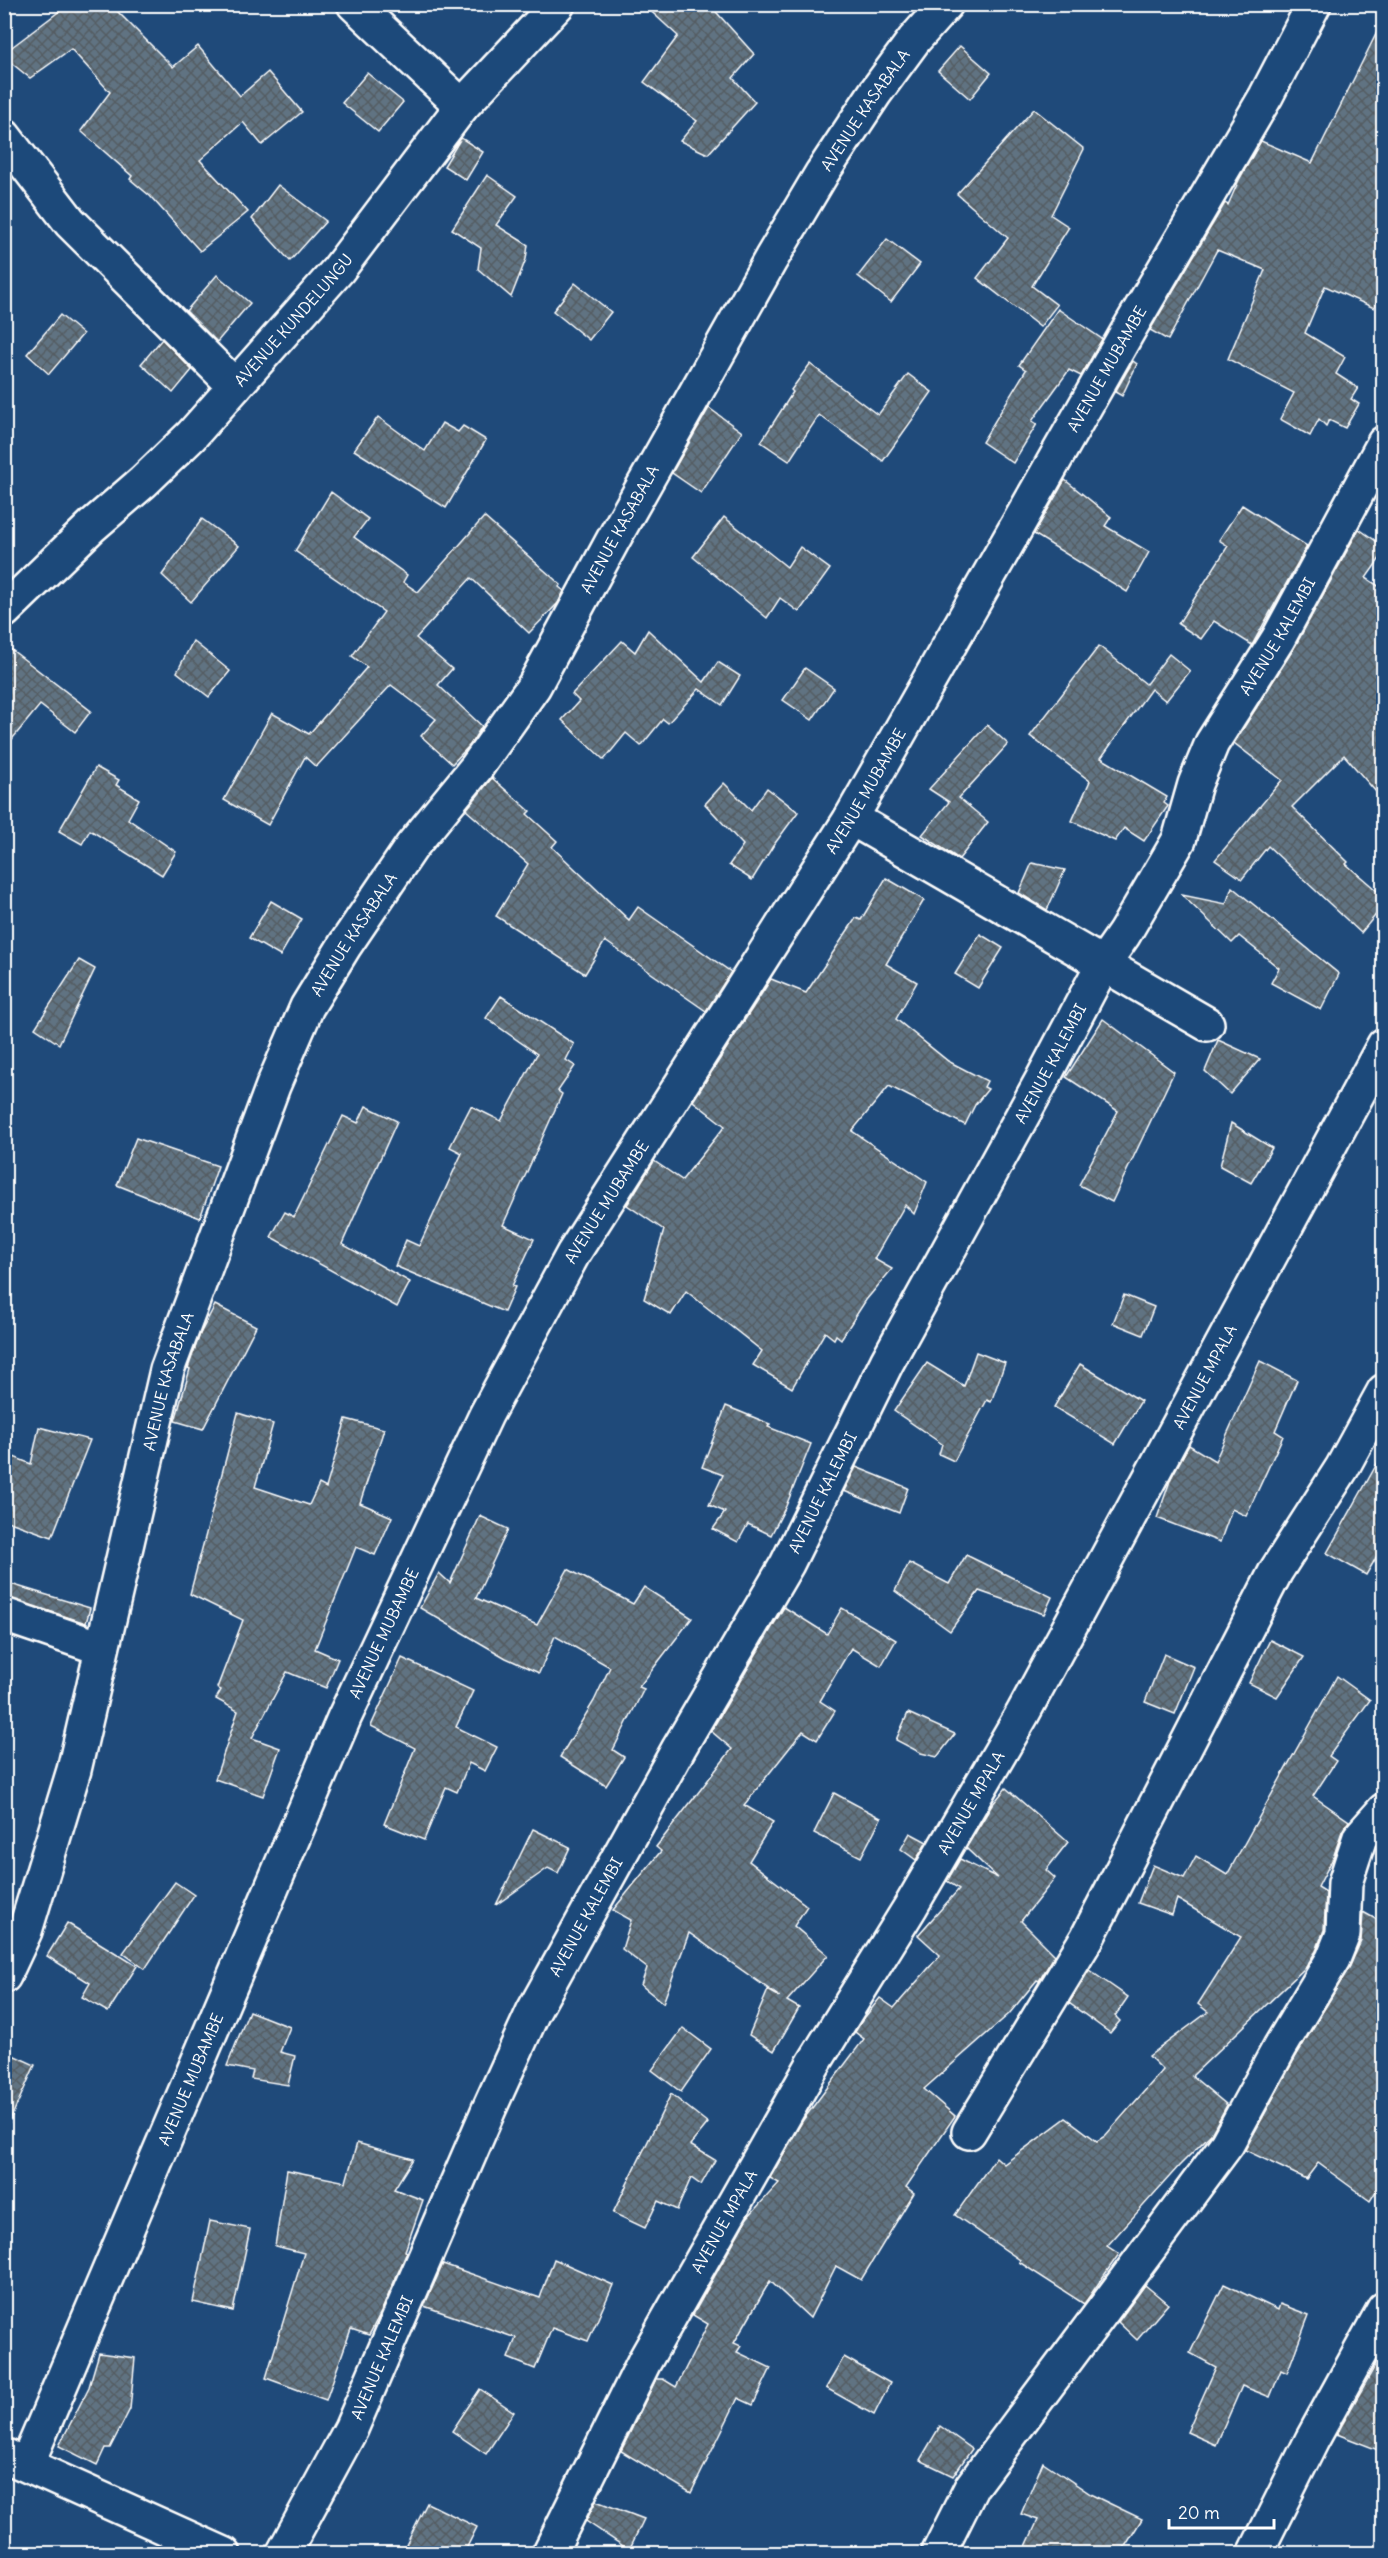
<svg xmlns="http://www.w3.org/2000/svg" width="1388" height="2558" viewBox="0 0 1388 2558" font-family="Delius,sans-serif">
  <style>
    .building { fill: url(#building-cross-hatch); stroke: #fff; stroke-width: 1.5 }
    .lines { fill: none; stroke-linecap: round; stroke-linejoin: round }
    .minor-casing { stroke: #fff; stroke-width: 38 }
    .minor { stroke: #1f4a7a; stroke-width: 33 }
    .labels { text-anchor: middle; stroke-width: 5; stroke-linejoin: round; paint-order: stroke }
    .street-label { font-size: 16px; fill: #fff; stroke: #1f4a7a }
  </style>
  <defs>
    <pattern id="building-cross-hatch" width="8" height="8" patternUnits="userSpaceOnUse" patternTransform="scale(1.5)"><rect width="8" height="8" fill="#607382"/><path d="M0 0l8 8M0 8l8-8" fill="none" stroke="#545c62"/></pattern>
  </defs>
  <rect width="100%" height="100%" fill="#1f4a7a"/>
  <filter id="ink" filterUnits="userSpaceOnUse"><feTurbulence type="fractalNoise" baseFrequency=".0167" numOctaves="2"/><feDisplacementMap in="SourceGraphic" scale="12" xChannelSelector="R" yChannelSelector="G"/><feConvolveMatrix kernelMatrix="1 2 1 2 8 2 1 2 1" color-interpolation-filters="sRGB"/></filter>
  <g filter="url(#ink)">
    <g class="building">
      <polygon points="69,4 110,4 173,67 198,46 240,96 268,72 302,112 262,145 243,122 200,160 248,212 200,251 150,196 130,179 132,176 81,131 110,92 71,49 30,78 4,57 4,53"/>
      <polygon points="643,4 709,4 754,54 733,78 755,102 708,154 680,141 697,121 644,82 678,36"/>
      <polygon points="1383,20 1383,287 1374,308 1325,286 1305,333 1345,357 1336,374 1358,388 1351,399 1359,404 1345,428 1329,420 1326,426 1319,419 1310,436 1280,419 1294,393 1228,359 1265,270 1217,250 1168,340 1150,330 1225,203 1228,205 1239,180 1261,141 1312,163"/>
      <polygon points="960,46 991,73 970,99 938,71"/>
      <polygon points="367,73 403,102 378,132 342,103"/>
      <polygon points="1034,109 1084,149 1051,215 1069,227 1032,286 1057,305 1040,327 977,278 1008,238 957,194"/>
      <polygon points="461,138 483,152 466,180 444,166"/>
      <polygon points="487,175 517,196 496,225 528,245 526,259 511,297 478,269 481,248 452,229"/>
      <polygon points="278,185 326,221 290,261 252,219"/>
      <polygon points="887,239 920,264 891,302 858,276"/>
      <polygon points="217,275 250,303 217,342 186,311"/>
      <polygon points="575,283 611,312 589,340 553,311"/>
      <polygon points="1058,309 1102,339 1081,376 1069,370 1032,421 1037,424 1013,463 982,442 1026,370 1019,365"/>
      <polygon points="60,315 83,334 49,374 27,354"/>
      <polygon points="162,339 192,370 173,393 141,364"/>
      <polygon points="1133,361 1137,364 1122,396 1115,392"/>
      <polygon points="810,364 878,415 908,374 932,392 883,461 819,415 789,461 761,442 793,392 791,390"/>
      <polygon points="709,408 742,432 701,493 672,473"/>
      <polygon points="378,417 425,451 442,423 458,432 463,426 486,440 446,508 354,450"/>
      <polygon points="1065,480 1111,517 1105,526 1149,552 1127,592 1034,534"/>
      <polygon points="331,492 368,519 354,537 407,575 403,582 418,592 484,517 561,585 559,587 564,591 558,603 529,633 471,578 416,638 452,669 438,685 482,726 470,745 452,764 421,736 436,719 391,685 316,767 305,757 268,825 224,800 272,713 309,734 367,667 352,656 384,612 295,551"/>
      <polygon points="1242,505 1307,546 1252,645 1214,621 1201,639 1178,624 1228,546 1219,540"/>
      <polygon points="724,517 787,567 800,547 830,569 799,612 780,598 767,618 693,557"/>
      <polygon points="202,519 239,546 191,602 162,575"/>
      <polygon points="1359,529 1383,546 1383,554 1366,578 1383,589 1383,800 1344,755 1292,807 1348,862 1346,864 1383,896 1383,906 1361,933 1268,846 1242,879 1215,860 1282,780 1234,743 1294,648"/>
      <polygon points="648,630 704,682 718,662 740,676 722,705 699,689 668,723 663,719 641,746 626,733 604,760 562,720 579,701 572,694 622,641 635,652"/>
      <polygon points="193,641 230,671 209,697 177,672"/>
      <polygon points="4,644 91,711 75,732 40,705 4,749"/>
      <polygon points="1099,646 1146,684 1169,654 1190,671 1166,701 1151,689 1101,758 1167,797 1164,803 1168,806 1144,841 1124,828 1115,841 1072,821 1090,781 1030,736"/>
      <polygon points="805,668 834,688 812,720 783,700"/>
      <polygon points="987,725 1008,744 959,798 988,822 959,859 922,835 949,802 929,789"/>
      <polygon points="96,767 119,780 116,785 139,799 128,819 176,852 162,875 90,830 82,844 59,831"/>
      <polygon points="492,778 530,811 527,814 557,841 552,847 629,920 638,907 731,972 706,1011 605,941 585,974 496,916 528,864 466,810"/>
      <polygon points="724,783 751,810 767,788 798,812 773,846 752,880 729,865 743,845 705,804"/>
      <polygon points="1032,863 1065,870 1047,910 1019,893"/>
      <polygon points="886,878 924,900 886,964 917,982 896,1019 948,1061 987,1081 984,1087 988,1089 975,1105 965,1125 889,1086 852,1131 927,1182 914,1214 905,1205 874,1259 892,1269 866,1300 841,1339 836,1335 834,1339 825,1332 792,1388 753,1365 762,1351 686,1291 671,1315 644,1299 664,1230 627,1205 654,1161 682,1180 725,1126 693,1101 771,979 806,993 856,918 861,920"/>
      <polygon points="1232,887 1339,974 1321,1010 1271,983 1279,968 1239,936 1232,943 1182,895 1226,904"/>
      <polygon points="271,901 302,919 280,956 249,938"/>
      <polygon points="980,934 1003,948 978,988 955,974"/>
      <polygon points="79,960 95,969 59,1044 35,1028"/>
      <polygon points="501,996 574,1044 566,1060 575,1066 558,1091 562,1094 503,1225 534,1239 512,1286 515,1287 504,1312 395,1266 406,1240 419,1246 462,1153 450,1147 471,1106 501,1121 537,1054 486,1018"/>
      <polygon points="1103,1019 1174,1072 1112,1202 1079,1185 1118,1111 1066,1077"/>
      <polygon points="1218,1040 1260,1059 1230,1094 1205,1071"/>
      <polygon points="366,1106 397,1121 342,1244 410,1282 397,1307 271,1237 285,1212 294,1217 343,1116 358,1123"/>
      <polygon points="1231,1123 1272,1148 1251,1183 1220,1166"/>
      <polygon points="136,1138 218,1166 200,1218 117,1185"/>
      <polygon points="1124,1295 1154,1307 1143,1335 1113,1323"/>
      <polygon points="215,1305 256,1326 203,1429 175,1421 190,1369 188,1368 200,1334"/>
      <polygon points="976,1352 1005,1363 991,1402 987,1400 954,1461 939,1454 942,1444 894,1411 927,1363 964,1386"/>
      <polygon points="1260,1361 1297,1380 1275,1431 1283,1436 1246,1516 1232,1509 1220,1542 1157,1518 1171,1478 1189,1445 1215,1461"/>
      <polygon points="1080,1364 1141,1401 1115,1444 1054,1407"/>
      <polygon points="726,1406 770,1424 768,1427 811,1444 786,1506 771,1535 748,1524 738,1542 713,1529 725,1512 709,1505 723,1475 702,1467"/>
      <polygon points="238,1413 273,1424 255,1487 309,1505 319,1484 326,1488 346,1419 384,1429 360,1503 392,1517 375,1555 356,1547 315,1649 338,1659 326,1688 287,1672 252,1738 280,1748 263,1796 215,1779 238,1711 216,1699 221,1690 217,1688 243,1620 190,1594"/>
      <polygon points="39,1427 90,1440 52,1537 4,1520 4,1453 31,1464"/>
      <polygon points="1383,1453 1383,1546 1366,1575 1327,1553"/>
      <polygon points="856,1467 908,1488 899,1513 844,1491"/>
      <polygon points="480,1516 508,1529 476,1598 537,1625 568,1569 633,1604 644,1587 692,1618 639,1687 644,1689 613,1750 624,1757 606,1786 560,1757 594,1701 610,1667 555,1636 539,1673 506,1658 420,1608 439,1573 450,1583"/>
      <polygon points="966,1555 1052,1597 1044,1614 979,1591 950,1631 895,1591 909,1563 949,1584"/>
      <polygon points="4,1582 90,1608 86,1623 4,1597"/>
      <polygon points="784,1607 827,1634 842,1608 896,1640 881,1666 851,1648 820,1701 835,1711 817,1740 803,1731 744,1805 773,1822 749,1861 807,1906 794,1926 828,1955 787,2001 799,2008 774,2051 749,2035 768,1990 780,1997 689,1933 663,2003 641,1985 647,1968 622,1949 631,1920 613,1910 661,1851 656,1847 732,1749 711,1731"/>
      <polygon points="1270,1640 1304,1657 1277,1697 1249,1683"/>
      <polygon points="1164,1654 1194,1667 1175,1714 1145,1702"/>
      <polygon points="402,1658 473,1691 456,1727 497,1747 485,1771 469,1763 457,1792 446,1787 424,1840 384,1824 415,1748 371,1726"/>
      <polygon points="1337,1676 1370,1700 1329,1756 1336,1761 1313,1796 1349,1821 1342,1831 1333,1858 1318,1887 1326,1892 1324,1930 1316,1951 1306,1967 1192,2076 1227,2105 1211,2134 1179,2166 1107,2246 1119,2254 1084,2304 1019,2262 1020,2260 955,2215 996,2157 1004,2164 1066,2118 1097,2141 1105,2136 1163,2070 1149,2056 1208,2012 1198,2004 1241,1937 1177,1899 1172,1915 1138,1903 1153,1865 1184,1878 1196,1856 1227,1875"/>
      <polygon points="908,1713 955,1734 937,1757 921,1753 896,1740"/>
      <polygon points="1006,1788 1068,1842 1046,1870 1055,1878 1021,1921 1055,1955 1039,1981 1037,1980 1009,2014 924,2089 955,2116 906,2187 914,2193 861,2280 836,2266 810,2318 770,2281 734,2343 741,2346 737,2352 771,2368 753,2405 738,2398 691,2493 621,2451 656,2379 663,2379 676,2387 708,2324 693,2315 747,2218 779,2183 770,2178 803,2120 864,2039 855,2032 861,2022 880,1998 894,2008 940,1955 918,1935 959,1889 947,1881 960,1859 998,1878 966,1848 992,1805"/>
      <polygon points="834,1793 881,1818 861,1857 814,1833"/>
      <polygon points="533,1829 570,1847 558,1873 548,1868 496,1905"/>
      <polygon points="910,1833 927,1842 916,1860 901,1849"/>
      <polygon points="175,1882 194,1895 145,1969 123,1953"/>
      <polygon points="1363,1912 1383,1923 1383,2180 1370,2201 1318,2163 1306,2179 1245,2150 1296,2056 1350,1966 1361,1941"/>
      <polygon points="67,1923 137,1966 108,2012 82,1997 90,1983 47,1956"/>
      <polygon points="1089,1970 1128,1997 1115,2016 1120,2021 1110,2033 1069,2003"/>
      <polygon points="249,2011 290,2027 280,2052 295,2056 288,2085 251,2079 253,2071 227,2066"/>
      <polygon points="683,2028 711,2049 681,2092 652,2070"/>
      <polygon points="4,2051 35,2065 4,2133"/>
      <polygon points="671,2094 708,2123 690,2145 715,2160 701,2185 691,2178 677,2210 658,2201 645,2228 613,2213"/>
      <polygon points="357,2143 413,2159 394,2189 423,2200 405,2251 407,2252 381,2312 369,2335 351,2329 326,2400 266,2378 304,2253 275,2246 287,2170 346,2182"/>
      <polygon points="210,2221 250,2229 233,2311 193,2302"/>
      <polygon points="554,2259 613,2285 588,2341 552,2328 535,2369 508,2358 516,2338 424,2306 443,2264 540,2298"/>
      <polygon points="1224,2284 1278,2310 1280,2304 1309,2315 1287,2373 1281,2370 1270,2397 1242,2386 1216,2445 1187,2432 1216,2367 1190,2353"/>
      <polygon points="1145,2285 1168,2304 1137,2340 1118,2322"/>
      <polygon points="1383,2352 1383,2452 1337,2434"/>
      <polygon points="99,2353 135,2358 130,2409 110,2448 105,2448 97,2465 59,2446 89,2387"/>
      <polygon points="844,2357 890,2383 874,2415 826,2388"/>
      <polygon points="480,2389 514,2412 486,2454 452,2431"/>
      <polygon points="940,2426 972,2449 953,2476 920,2460"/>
      <polygon points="1043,2462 1092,2495 1142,2519 1121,2553 1023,2553 1038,2520 1021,2514"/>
      <polygon points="596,2501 644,2519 629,2550 586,2521"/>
      <polygon points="427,2503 477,2527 464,2553 402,2553"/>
    </g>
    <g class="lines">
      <g class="minor-casing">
        <g id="minor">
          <polyline points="354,4 462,106"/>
          <polyline points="4,136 70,222 235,386"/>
          <path id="s1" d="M 4,611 L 92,526 L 143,482 L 191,436 L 338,270 L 462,106 L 558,4"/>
          <polyline points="851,818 1207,1024"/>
          <polyline points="4,1615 101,1648"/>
          <path id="s2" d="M 4,1976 L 25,1931 L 74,1770 L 167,1370 L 273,1086 L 307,1007 L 345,945 L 412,846 L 476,768 L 534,686 L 613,540 L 771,259 L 822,173 L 875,93 L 914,40 L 946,4"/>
          <polyline points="969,2132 1087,1938 1276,1571 1342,1468 1384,1391"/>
          <polyline points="4,2455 224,2554"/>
          <path id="s3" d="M 27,2464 L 344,1718 L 486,1415 L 573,1254 L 851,818 L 1128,331 L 1266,96 L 1314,4"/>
          <path id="s4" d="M 283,2554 L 351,2429 L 489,2109 L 533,2012 L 679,1748 L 787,1564 L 887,1362 L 1042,1080 L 1103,964 L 1124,934 L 1179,840 L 1195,784 L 1212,743 L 1278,639 L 1384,443"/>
          <path id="s5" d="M 549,2554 L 644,2362 L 814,2063 L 911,1906 L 1023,1713 L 1384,1045"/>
          <polyline points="938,2554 972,2486 1227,2144 1280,2047 1333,1959 1343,1934 1345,1883 1352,1861 1360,1837 1384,1810"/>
          <polyline points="1255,2554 1312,2440 1384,2309"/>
        </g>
      </g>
      <use href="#minor" class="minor"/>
    </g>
  </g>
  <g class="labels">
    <g class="street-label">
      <text dy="6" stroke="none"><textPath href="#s2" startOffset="2076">AVENUE KASABALA</textPath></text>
      <text dy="6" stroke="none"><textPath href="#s1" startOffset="411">AVENUE KUNDELUNGU</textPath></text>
      <text dy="6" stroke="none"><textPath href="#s3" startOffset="2362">AVENUE MUBAMBE</textPath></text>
      <text dy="6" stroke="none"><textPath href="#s2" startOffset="1590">AVENUE KASABALA</textPath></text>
      <text dy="6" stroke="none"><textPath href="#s4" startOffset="2164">AVENUE KALEMBI</textPath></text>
      <text dy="6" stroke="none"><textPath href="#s3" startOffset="1876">AVENUE MUBAMBE</textPath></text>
      <text dy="6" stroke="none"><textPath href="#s2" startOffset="1104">AVENUE KASABALA</textPath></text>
      <text dy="6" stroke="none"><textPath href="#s4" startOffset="1678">AVENUE KALEMBI</textPath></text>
      <text dy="6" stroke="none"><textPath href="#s3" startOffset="1390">AVENUE MUBAMBE</textPath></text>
      <text dy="6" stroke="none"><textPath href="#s5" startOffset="1348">AVENUE MPALA</textPath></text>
      <text dy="6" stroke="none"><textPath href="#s2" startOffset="618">AVENUE KASABALA</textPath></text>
      <text dy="6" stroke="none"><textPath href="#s4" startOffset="1192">AVENUE KALEMBI</textPath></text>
      <text dy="6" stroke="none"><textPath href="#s3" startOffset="904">AVENUE MUBAMBE</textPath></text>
      <text dy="6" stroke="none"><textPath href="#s5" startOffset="862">AVENUE MPALA</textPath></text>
      <text dy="6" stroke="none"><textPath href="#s4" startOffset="706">AVENUE KALEMBI</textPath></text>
      <text dy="6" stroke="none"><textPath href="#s3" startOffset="418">AVENUE MUBAMBE</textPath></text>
      <text dy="6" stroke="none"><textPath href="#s5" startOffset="376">AVENUE MPALA</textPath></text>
      <text dy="6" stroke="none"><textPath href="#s4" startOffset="220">AVENUE KALEMBI</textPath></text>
    </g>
  </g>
  <rect width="1388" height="2558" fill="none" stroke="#1f4a7a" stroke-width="24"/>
  <rect x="12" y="12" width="1364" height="2534" fill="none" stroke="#fff" stroke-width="2" filter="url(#ink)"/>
  <path d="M1169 2519v9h105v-9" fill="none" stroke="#ffffff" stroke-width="3"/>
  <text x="1178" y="2519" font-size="18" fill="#ffffff" stroke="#1f4a7a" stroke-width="4.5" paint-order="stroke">20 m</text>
</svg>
